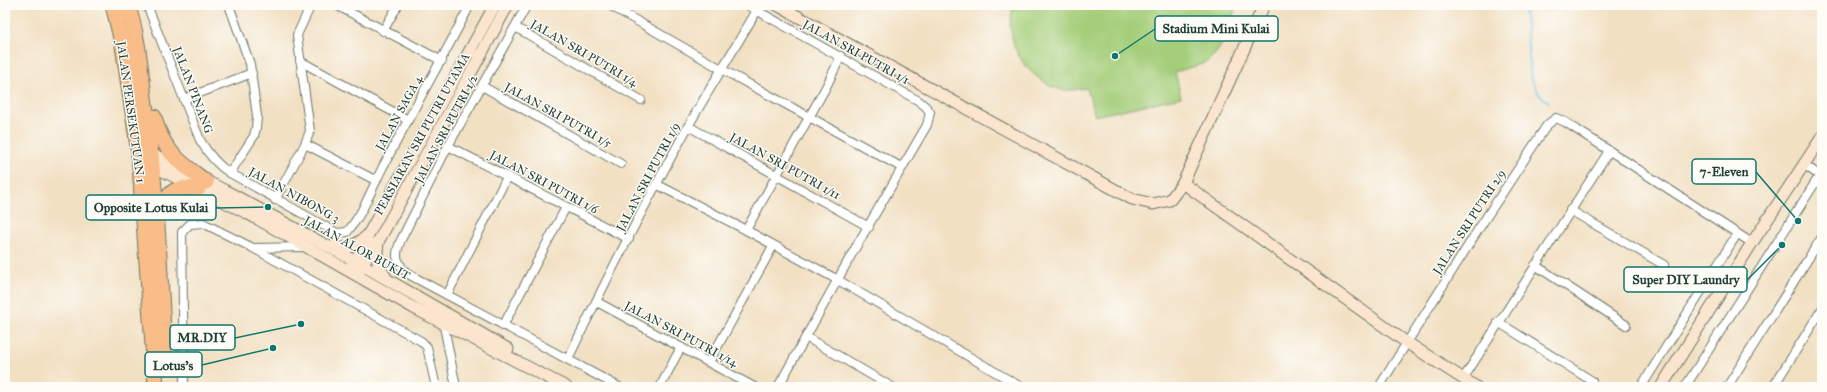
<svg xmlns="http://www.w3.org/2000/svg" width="1827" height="392" viewBox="0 0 1827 392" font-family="'IM FELL Great Primer',serif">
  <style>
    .green { fill: #a5ce7a; stroke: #628657 }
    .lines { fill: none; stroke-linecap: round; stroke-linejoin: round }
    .stream { stroke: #61bbdf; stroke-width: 2 }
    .street-casing { stroke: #697666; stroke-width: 10 }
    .secondary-casing { stroke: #697666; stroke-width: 13 }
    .highway-casing { stroke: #697666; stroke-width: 17 }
    .street { stroke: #fff; stroke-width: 8 }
    .secondary { stroke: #fce5cf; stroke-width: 11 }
    .highway { stroke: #f8bd88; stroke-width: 15 }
    .labels { text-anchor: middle; stroke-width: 3; stroke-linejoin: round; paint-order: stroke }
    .street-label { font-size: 12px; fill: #1f3d34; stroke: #fdfcf7 }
    .leader { fill: none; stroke: #0f766e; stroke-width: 1.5 }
    .callout-dot { fill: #0f766e; stroke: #fdfcf7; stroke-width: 1.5 }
    .callout { fill: #fdfcf7; stroke: #0f766e; stroke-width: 1.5 }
    .callout-label { font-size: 13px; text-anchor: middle; font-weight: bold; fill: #1f3d34 }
  </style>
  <rect width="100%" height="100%" fill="#fdfcf7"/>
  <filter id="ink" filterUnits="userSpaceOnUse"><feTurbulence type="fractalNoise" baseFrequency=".025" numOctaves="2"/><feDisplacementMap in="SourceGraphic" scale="8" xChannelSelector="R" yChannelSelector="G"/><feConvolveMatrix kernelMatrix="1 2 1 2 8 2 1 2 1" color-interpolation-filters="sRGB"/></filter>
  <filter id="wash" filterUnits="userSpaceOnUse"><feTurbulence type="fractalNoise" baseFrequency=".012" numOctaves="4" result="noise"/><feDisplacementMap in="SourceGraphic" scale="16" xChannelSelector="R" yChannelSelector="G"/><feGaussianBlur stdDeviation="0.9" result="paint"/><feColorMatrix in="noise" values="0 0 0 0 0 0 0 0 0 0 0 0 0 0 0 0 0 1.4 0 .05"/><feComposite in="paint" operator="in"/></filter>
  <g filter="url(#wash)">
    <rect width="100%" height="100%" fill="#f2e0c3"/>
    <path class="green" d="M 1013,5 L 1235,5 L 1236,6 C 1230,25 1223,55 1202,64 C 1194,67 1184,69 1175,72 L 1181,97 L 1095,116 L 1087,88 L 1065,91 L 1050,86 L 1036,76 L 1025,66 L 1014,47 L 1010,25 Z"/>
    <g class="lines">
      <polyline class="stream" points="1524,5 1531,79 1540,96 1549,102"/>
    </g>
  </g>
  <g filter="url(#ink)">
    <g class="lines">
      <g class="street-casing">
        <g id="street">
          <path d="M 147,5 L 200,140 C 208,154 217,165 230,173 L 337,233 L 347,232 C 364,213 373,185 385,163 C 413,110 443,58 470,5"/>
          <polyline points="229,5 250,64 257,116 256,128 254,136 230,173"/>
          <polyline points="336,5 442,61"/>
          <path d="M 527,5 L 448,146 L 401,240 C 394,255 396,263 408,274 L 619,387"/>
          <polyline points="609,5 723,70 901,167"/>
          <polyline points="747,5 919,101 926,107 930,112 927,125 853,252 778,387"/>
          <polyline points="515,27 641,100"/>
          <polyline points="383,31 398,5"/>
          <polyline points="300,61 408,120"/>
          <polyline points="482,86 621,164"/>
          <polyline points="184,99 252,73"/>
          <polyline points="688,126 869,227"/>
          <polyline points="305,144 375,180"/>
          <polyline points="448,146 629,239"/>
          <polyline points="1803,164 1822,177"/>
          <polyline points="656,184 746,230 838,280 1021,387"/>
          <polyline points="275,200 305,144 310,131 297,35 311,5"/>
          <polyline points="1570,210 1664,265"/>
          <polyline points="746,230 826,87 841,56"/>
          <polyline points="254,248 306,247"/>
          <polyline points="1535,265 1626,325"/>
          <polyline points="447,295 507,177"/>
          <polyline points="597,302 754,387"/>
          <polyline points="443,321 456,387"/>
          <polyline points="1498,322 1592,381"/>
          <polyline points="503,326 566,207"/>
          <polyline points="806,337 892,387"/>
          <path d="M 568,359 C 606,280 646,201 689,125 C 712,84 737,45 760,5"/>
          <polyline points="709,362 773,246"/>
          <polyline points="1463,379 1609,151"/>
          <polyline points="184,387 182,232 190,224 203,223 253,248 421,341 427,347 436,387"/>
          <polyline points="660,387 681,347"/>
          <polyline points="1379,387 1478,230 1547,125 1556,118 1565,122 1752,243"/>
          <polyline points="1641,387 1737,234"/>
          <polyline points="1685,387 1820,175"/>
          <polyline points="1727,387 1822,237"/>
          <polyline points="1773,387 1822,309"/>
        </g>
      </g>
      <g class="secondary-casing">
        <g id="secondary">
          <polyline points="777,5 1132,199 1153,204 1170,200 1183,183 1264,5"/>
          <polyline points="145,154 152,154 226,191 355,261 508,349"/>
          <polyline points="146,164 153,166 247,213 414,308 566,387"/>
          <polyline points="1183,183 1406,342 1476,387"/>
          <path d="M 378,242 C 376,258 376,264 385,276"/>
          <path d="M 333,246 C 348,252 355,245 367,236"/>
          <polyline points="351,267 365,246 368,235 495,5"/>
          <polyline points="359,272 371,249 379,240 508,5"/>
          <polyline points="1661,387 1752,243 1822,137"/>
        </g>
      </g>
      <g class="highway-casing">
        <g id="highway">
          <polyline points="113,5 123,46 139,153 156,387"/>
          <path d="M 127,5 C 138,34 140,67 144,97 C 156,183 160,268 164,354"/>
          <path d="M 154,117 C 163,152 179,161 206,182"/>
          <path d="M 157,214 C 171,192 171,186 198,189"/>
        </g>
      </g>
      <use href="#street" class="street"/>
      <use href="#secondary" class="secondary"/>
      <use href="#highway" class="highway"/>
    </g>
  </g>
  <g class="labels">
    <g class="street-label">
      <text transform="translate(856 52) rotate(29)" y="4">JALAN SRI PUTRI 1/1</text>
      <text transform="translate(584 53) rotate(30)" y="4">JALAN SRI PUTRI 1/4</text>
      <text transform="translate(193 90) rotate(69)" y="4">JALAN PINANG</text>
      <text transform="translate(131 112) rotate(82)" y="4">JALAN PERSEKUTUAN 1</text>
      <text transform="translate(399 113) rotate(-61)" y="4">JALAN SAGA 4</text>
      <text transform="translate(558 115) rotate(29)" y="4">JALAN SRI PUTRI 1/5</text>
      <text transform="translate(446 129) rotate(-62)" y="4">JALAN SRI PUTRI 1/2</text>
      <text transform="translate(422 134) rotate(-61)" y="4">PERSIARAN SRI PUTRI UTAMA</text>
      <text transform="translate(785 166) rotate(29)" y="4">JALAN SRI PUTRI 1/11</text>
      <text transform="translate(648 177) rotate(-62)" y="4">JALAN SRI PUTRI 1/9</text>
      <text transform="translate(544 182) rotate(28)" y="4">JALAN SRI PUTRI 1/6</text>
      <text transform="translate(294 195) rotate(29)" y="4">JALAN NIBONG 3</text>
      <text transform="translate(1469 222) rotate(-57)" y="4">JALAN SRI PUTRI 2/9</text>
      <text transform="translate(357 248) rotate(29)" y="4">JALAN ALOR BUKIT</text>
      <text transform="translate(681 334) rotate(28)" y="4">JALAN SRI PUTRI 1/14</text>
    </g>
  </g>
  <path class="leader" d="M1115 56L1155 29M1798 221L1756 172M268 207L216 208M1782 245L1747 280M301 324L235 338M273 348L202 365"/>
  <g class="callout-dot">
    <circle cx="1115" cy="56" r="4"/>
    <circle cx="1798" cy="221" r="4"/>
    <circle cx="268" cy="207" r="4"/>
    <circle cx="1782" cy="245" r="4"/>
    <circle cx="301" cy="324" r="4"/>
    <circle cx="273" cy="348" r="4"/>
  </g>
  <g class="callout">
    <rect x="1155" y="16" width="123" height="25" rx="4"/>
    <rect x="1692" y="159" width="64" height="25" rx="4"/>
    <rect x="86" y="195" width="130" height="25" rx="4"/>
    <rect x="1624" y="267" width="123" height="25" rx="4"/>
    <rect x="170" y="325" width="65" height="25" rx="4"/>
    <rect x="145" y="352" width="57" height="25" rx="4"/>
  </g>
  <g class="callout-label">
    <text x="1216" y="33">Stadium Mini Kulai</text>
    <text x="1724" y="176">7-Eleven</text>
    <text x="151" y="212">Opposite Lotus Kulai</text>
    <text x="1686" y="284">Super DIY Laundry</text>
    <text x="202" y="342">MR.DIY</text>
    <text x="173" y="370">Lotus's</text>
  </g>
  <rect width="1827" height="392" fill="none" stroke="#fdfcf7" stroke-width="20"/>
</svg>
